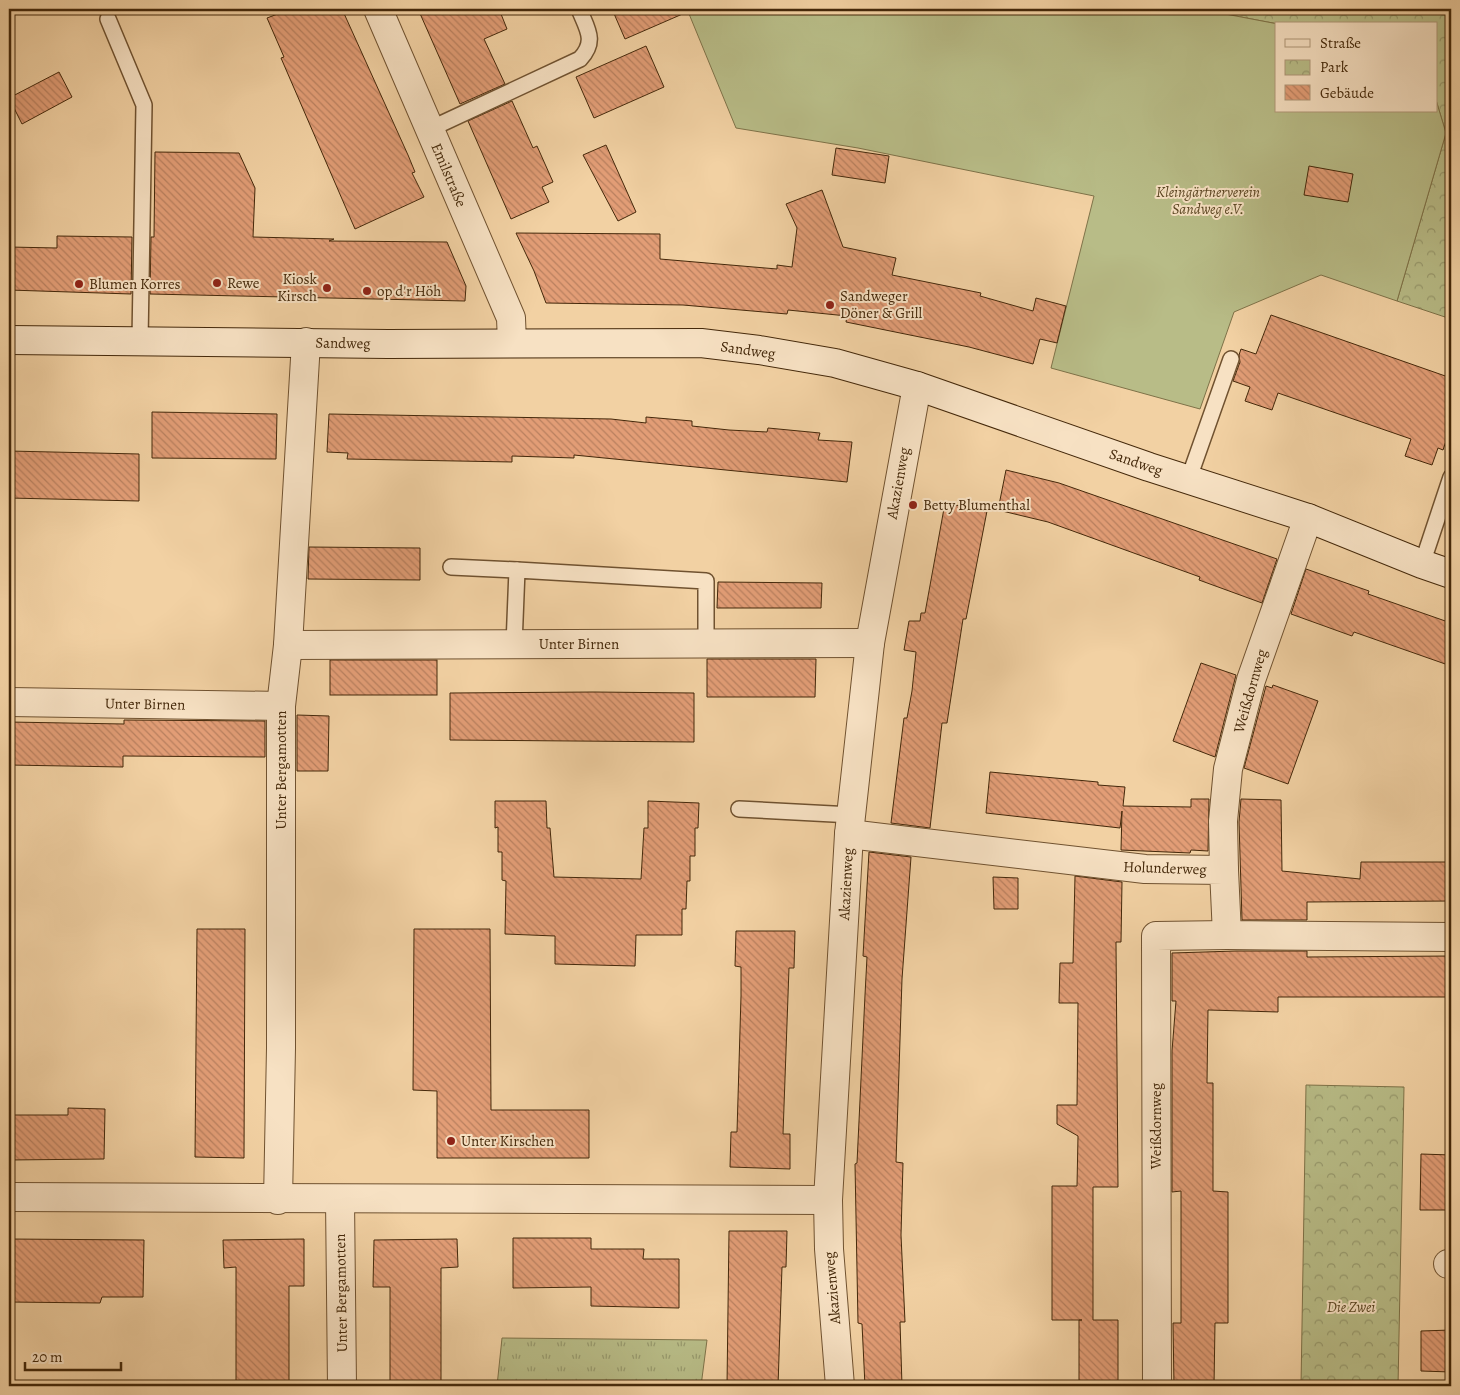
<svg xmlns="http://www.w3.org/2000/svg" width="1460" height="1395" viewBox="0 0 1460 1395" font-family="Alegreya,serif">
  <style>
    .grass { fill: url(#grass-tufts); stroke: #7e7248 }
    .park { fill: url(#park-crowns); stroke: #7e7248 }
    .garden { fill: #b8bc87; stroke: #7e7248 }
    .building { fill: url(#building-back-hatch); stroke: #44280a }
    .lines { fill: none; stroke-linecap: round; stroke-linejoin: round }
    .lane-casing { stroke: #705230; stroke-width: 18 }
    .street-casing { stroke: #705230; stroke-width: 30 }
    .secondary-casing { stroke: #44280a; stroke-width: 30 }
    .lane { stroke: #f7e1c3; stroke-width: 15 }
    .street { stroke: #f7e1c3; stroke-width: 28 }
    .secondary { stroke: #f7e1c3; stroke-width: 28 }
    .poi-dot { fill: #8f2418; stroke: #f7e1c3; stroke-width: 2 }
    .labels { text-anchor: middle; stroke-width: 4; stroke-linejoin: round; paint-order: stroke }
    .street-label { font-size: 15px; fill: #44280a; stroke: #f7e1c3 }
    .park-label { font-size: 15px; font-style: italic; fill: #5b4623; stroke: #f7e1c3 }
    .poi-label { font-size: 15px; fill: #44280a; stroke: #f7e1c3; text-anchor: start }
  </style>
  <defs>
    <pattern id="grass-tufts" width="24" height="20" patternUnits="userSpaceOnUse" patternTransform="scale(1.25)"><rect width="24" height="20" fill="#b8bc87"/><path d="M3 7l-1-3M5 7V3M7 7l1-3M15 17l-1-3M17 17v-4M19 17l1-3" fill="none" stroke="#97996d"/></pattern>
    <pattern id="park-crowns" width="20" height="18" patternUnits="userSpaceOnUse" patternTransform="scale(1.25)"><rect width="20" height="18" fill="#b8bc87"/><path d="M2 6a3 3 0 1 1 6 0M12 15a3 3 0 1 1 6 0" fill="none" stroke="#97996d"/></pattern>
    <pattern id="building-back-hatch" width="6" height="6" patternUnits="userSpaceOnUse" patternTransform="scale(1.25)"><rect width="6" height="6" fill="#e29d76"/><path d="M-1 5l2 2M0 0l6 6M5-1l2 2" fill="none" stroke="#b9805f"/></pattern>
  </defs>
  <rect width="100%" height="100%" fill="#f2d1a3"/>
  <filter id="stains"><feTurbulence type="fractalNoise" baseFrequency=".004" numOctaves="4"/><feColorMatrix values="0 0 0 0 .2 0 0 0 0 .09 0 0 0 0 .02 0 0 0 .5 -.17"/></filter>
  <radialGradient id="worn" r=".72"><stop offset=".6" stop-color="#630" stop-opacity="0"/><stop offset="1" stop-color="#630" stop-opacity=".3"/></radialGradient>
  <polygon class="grass" points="502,1338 707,1340 701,1386 497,1386"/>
  <g class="park">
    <polygon points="1199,9 1451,9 1451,319 1397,301 1446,133 1436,100 1436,24 1278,24"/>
    <polygon points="1306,1085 1404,1087 1398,1386 1301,1386"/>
  </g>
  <polygon class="garden" points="687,9 1199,9 1278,24 1276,24 1276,111 1436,111 1436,100 1446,133 1397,301 1321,275 1234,312 1200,409 1051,368 1094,196 858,148 736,128"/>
  <g class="building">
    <polygon points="291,9 342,9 408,155 415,172 412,173 424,197 355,229 281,58 284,57 267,18"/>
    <polygon points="418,9 499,9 507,29 484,39 505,84 460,104"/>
    <polygon points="612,9 694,9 625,39"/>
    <polygon points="646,46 664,87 594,118 576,77"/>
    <polygon points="59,72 72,97 22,124 9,98"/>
    <polygon points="512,101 533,148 537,146 553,182 542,187 549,202 511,219 468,121"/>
    <polygon points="606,145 636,212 618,221 583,155"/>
    <polygon points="836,148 889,156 885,183 832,175"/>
    <polygon points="155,152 239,153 255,188 253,237 334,239 329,241 447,242 466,286 465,301 150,294 151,237 154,237"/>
    <polygon points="1309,166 1353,174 1348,202 1304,195"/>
    <polygon points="822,190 843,247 896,258 892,275 981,293 980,296 1033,311 1036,298 1066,306 1057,343 1040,339 1033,364 969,347 846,322 847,316 788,310 787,314 683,305 546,303 534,271 516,233 660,234 660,259 777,269 777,265 792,267 797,228 786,204"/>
    <polygon points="57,236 132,237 131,294 9,290 9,247 57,248"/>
    <polygon points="1271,315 1451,378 1451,426 1443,450 1438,448 1432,465 1405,456 1411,439 1278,393 1272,410 1245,401 1250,387 1233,381 1240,362 1239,355 1241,349 1256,354"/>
    <polygon points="152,412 277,414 276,459 152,458"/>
    <polygon points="329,414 611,419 646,423 646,417 692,421 692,426 729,430 767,432 768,428 820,433 818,440 852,442 847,482 574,455 574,458 512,456 512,462 347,459 348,453 327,452"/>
    <polygon points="9,451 139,454 139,501 9,498"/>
    <polygon points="1006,470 1059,483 1277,559 1262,603 1199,580 1200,577 1048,522 998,510"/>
    <polygon points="945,503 987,511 966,619 963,619 947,723 942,723 930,828 891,823 904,718 907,718 912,691 916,652 904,650 909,621 920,621 921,613 925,613"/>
    <polygon points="309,547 420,548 420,580 308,579"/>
    <polygon points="1306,569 1369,591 1368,594 1451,623 1451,666 1354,632 1352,636 1291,614"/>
    <polygon points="718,582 822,583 821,608 717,608"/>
    <polygon points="707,659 816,659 815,697 707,697"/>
    <rect x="330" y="660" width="107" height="35"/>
    <polygon points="1201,663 1236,675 1215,757 1173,741"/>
    <polygon points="1273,685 1318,701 1288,784 1244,768 1266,686 1272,688"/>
    <polygon points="594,692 694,693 694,742 450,740 450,693"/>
    <polygon points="297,715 329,716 328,771 297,771"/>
    <polygon points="124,720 265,721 265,757 123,756 123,767 9,765 9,722 124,724"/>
    <polygon points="990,772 1098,782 1098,785 1125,787 1123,806 1191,807 1191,799 1209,799 1208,851 1191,850 1190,853 1121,850 1122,811 1120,828 986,813"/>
    <polygon points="1241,799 1281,800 1282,871 1360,879 1361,862 1451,862 1451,901 1307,902 1307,920 1242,920 1239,822"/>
    <polygon points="495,801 546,801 547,828 550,828 554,877 641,879 644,828 648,828 648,801 699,803 698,828 695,828 695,856 690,856 690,881 687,881 686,909 682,909 682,935 636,935 635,966 555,964 555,936 505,934 506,881 502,880 502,852 498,852 498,827 495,828"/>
    <polygon points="869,852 911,857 902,979 896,1162 903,1163 901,1235 905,1322 900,1322 902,1386 865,1386 862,1324 858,1323 855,1164 857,1163 865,995 867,957 863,956"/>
    <polygon points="1075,876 1122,882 1121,942 1116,942 1118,1187 1093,1187 1093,1320 1118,1320 1118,1386 1079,1386 1079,1320 1082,1320 1052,1320 1052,1186 1077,1186 1078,1136 1057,1124 1057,1105 1077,1105 1078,1003 1059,1003 1060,963 1073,963"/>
    <polygon points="993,877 1018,878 1018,909 994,909"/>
    <polygon points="197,929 245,929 244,1158 195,1157"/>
    <polygon points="414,929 490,929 491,1110 589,1110 589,1158 437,1158 437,1091 413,1090"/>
    <polygon points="736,931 795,931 794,968 789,968 783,1134 790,1134 790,1169 730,1167 731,1132 737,1132 741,996 741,967 735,966"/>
    <polygon points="1236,951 1307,951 1307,957 1451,956 1451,997 1278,997 1278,1012 1208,1010 1207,1083 1213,1083 1213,1191 1228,1192 1228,1323 1215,1323 1214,1386 1174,1386 1173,1323 1181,1323 1181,1191 1172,1192 1172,1051 1176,1001 1172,1001 1172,953"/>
    <polygon points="68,1108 105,1109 104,1159 9,1160 9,1115 68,1115"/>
    <polygon points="1421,1154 1451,1155 1451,1210 1420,1210"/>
    <polygon points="729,1231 787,1231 786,1267 782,1267 778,1386 727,1386"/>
    <polygon points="513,1238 591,1238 591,1249 644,1249 643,1259 679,1259 679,1308 591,1306 591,1287 513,1288"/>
    <polygon points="9,1239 144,1240 143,1297 102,1297 100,1303 9,1302"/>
    <polygon points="304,1239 304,1286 289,1286 289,1386 236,1386 236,1267 224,1268 223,1240"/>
    <polygon points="457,1239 458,1267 441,1268 441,1386 390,1386 390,1287 373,1287 374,1240"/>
    <polygon points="1451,1330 1451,1372 1421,1371 1421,1331"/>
  </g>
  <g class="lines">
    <g class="lane-casing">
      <g id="lane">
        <polyline points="108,19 144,105 140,340"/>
        <path d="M 430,129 L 580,59 C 597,41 587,29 579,9"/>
        <polyline points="1189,478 1231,359"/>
        <polyline points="1422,564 1451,477"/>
        <polyline points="451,567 517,570"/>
        <polyline points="514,645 517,570 706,581 706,644"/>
        <polyline points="739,809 852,815"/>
      </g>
    </g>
    <g class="street-casing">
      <g id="street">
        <polyline points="378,9 511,318 512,343"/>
        <polyline points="288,645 870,643"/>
        <polyline points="9,702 281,706"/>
        <polyline points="849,834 1145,869 1224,870 1227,935 1451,937"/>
        <polyline points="1224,870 1223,821 1228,769 1251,680 1308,518"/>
        <polyline points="9,1197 828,1200"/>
        <polyline points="340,1199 342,1386"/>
        <polyline points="278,1200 281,1048 281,706 288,645 306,342"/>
        <polyline points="1448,1264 1451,1264"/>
        <polyline points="840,1386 829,1249 828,1200 849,834 870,643 917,386"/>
        <polyline points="1157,1386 1156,936 1227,935"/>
      </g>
    </g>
    <g class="secondary-casing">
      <polyline id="secondary" points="9,340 388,344 701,343 759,350 835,363 917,386 1149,467 1308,518 1422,564 1451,574"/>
    </g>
    <use href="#lane" class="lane"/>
    <use href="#street" class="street"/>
    <use href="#secondary" class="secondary"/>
  </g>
  <g class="poi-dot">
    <circle cx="217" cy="283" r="5"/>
    <circle cx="79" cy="284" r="5"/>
    <circle cx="327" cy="288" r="5"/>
    <circle cx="367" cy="291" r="5"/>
    <circle cx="830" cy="305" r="5"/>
    <circle cx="913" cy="505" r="5"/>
    <circle cx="451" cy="1141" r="5"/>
  </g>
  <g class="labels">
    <g class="street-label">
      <text transform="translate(449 175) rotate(67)" y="5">Emilstraße</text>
      <text transform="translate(343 343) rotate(1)" y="5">Sandweg</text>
      <text transform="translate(748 350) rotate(8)" y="5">Sandweg</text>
      <text transform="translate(1136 462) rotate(19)" y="5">Sandweg</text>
      <text transform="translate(898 483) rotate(-80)" y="5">Akazienweg</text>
      <text x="579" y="649">Unter Birnen</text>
      <text transform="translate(1250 691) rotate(-74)" y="5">Weißdornweg</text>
      <text transform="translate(145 704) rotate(1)" y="5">Unter Birnen</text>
      <text transform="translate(281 770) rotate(-90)" y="5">Unter Bergamotten</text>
      <text transform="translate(1165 868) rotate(2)" y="5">Holunderweg</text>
      <text transform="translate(846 884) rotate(-87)" y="5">Akazienweg</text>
      <text transform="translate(1156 1126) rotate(-90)" y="5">Weißdornweg</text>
      <text transform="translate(832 1288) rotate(-95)" y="5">Akazienweg</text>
      <text transform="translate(341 1293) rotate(-91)" y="5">Unter Bergamotten</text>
    </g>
    <g class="park-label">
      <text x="1208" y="197">Kleingärtnerverein<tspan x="1208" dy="17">Sandweg e.V.</tspan></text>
      <text x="1351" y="1312">Die Zwei</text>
    </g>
    <g class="poi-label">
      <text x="317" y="284" text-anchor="end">Kiosk<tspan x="317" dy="17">Kirsch</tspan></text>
      <text x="227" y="288">Rewe</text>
      <text x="89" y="289">Blumen Korres</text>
      <text x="377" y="296">op d'r Höh</text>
      <text x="840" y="301">Sandweger<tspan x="840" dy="17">Döner &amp; Grill</tspan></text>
      <text x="923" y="510">Betty Blumenthal</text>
      <text x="461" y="1146">Unter Kirschen</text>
    </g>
  </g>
  <rect width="1460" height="1395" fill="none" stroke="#f2d1a3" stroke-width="30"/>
  <rect x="10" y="10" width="1440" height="1375" fill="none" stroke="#44280a" stroke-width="2.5"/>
  <rect x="15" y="15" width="1430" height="1365" fill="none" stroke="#44280a"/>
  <rect x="1275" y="22" width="162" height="90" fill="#f7e1c3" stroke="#af9779"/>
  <rect x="1285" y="39" width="25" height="8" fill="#f7e1c3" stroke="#af9779"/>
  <text x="1320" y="48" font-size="15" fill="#44280a">Straße</text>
  <rect x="1285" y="60" width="25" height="15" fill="url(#park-crowns)" stroke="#af9779"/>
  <text x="1320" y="72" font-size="15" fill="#44280a">Park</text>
  <rect x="1285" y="85" width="25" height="15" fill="url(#building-back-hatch)" stroke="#af9779"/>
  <text x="1320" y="98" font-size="15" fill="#44280a">Gebäude</text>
  <path d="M25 1362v8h96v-8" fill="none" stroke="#44280a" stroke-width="2.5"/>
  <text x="32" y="1362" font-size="15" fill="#44280a" stroke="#f7e1c3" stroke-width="4" paint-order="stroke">20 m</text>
  <rect width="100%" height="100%" filter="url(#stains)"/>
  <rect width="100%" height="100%" fill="url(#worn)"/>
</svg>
